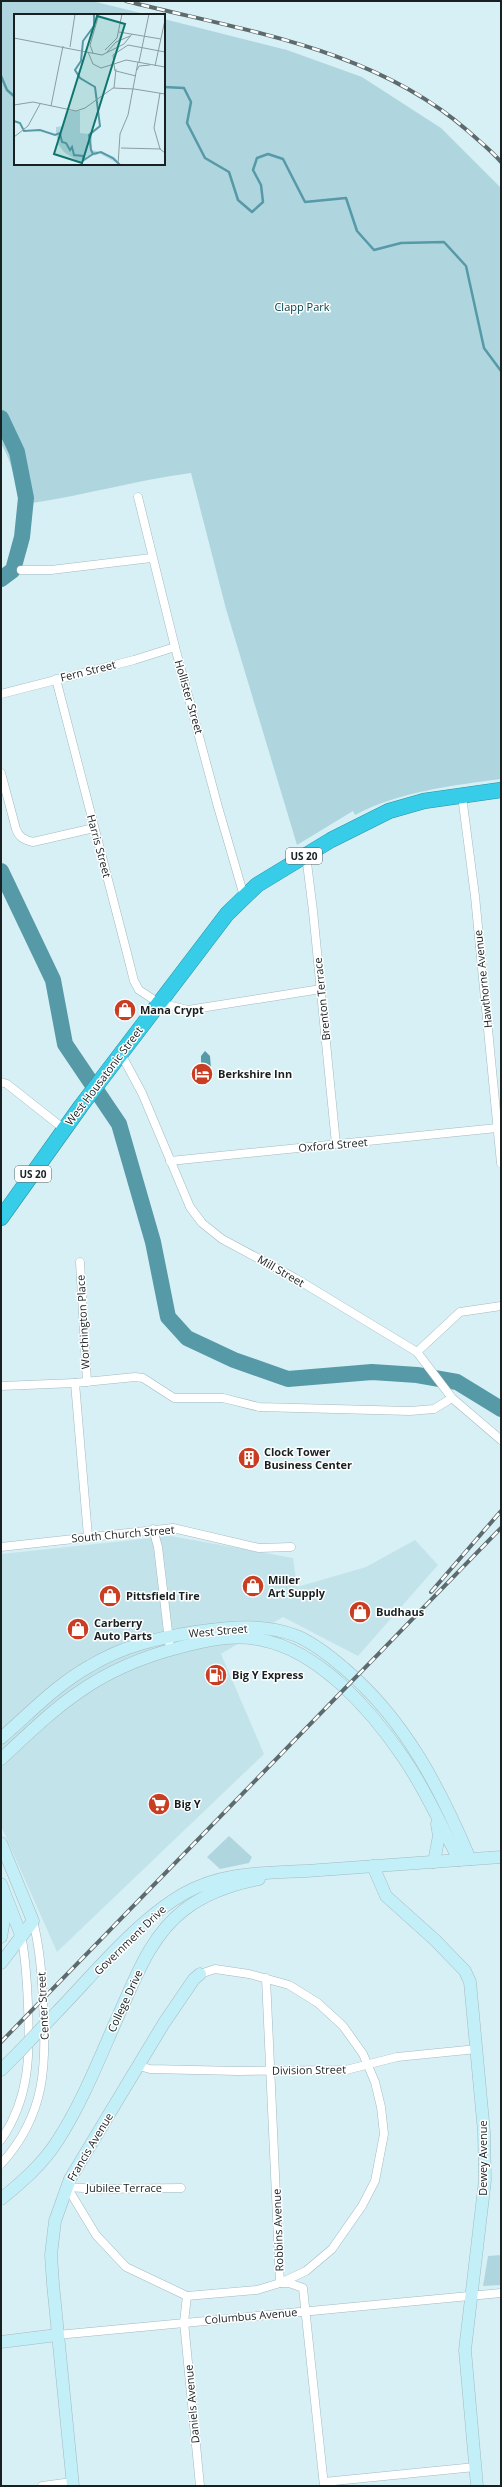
<svg xmlns="http://www.w3.org/2000/svg" width="502" height="2487" viewBox="0 0 502 2487" font-family="'Open Sans',sans-serif">
  <style>
    .built { fill: #c3e3eb }
    .green { fill: #afd6df }
    .water { fill: #5699a7 }
    .lines { fill: none; stroke-linecap: round; stroke-linejoin: round }
    .stream { stroke: #5699a7; stroke-width: 2.5 }
    .river { stroke: #5699a7; stroke-width: 16 }
    .street-casing { stroke: #a3babf; stroke-width: 9 }
    .secondary-casing { stroke: #a3babf; stroke-width: 13 }
    .highway-casing { stroke: #2c90a3; stroke-width: 16 }
    .street { stroke: #fff; stroke-width: 8 }
    .secondary { stroke: #c3f0f8; stroke-width: 12 }
    .highway { stroke: #37cde8; stroke-width: 15 }
    .rail-casing { stroke: #5d6b6e; stroke-width: 4 }
    .rail { stroke: #fff; stroke-width: 2.5; stroke-dasharray: 8; stroke-linecap: butt }
    .secondary-bridge-casing { stroke: #a3babf; stroke-width: 13; stroke-linecap: butt }
    .secondary-bridge { stroke: #c3f0f8; stroke-width: 12 }
    .labels { text-anchor: middle; stroke-width: 3; stroke-linejoin: round; paint-order: stroke }
    .shield { fill: #fff; stroke: #5d6364; stroke-width: 1 }
    .shield-label { font-size: 10px; font-weight: bold; fill: #182022 }
    .park-label { font-size: 11px; fill: #00404a; stroke: #fff }
    .street-label { font-size: 11px; fill: #182022; stroke: #fff }
    .poi-label { font-size: 11px; font-weight: bold; fill: #182022; stroke: #fff; text-anchor: start }
    .inset-river { fill: none; stroke: #5699a7; stroke-width: 2 }
    .inset-road { fill: none; stroke: #8b9da1; stroke-width: 1 }
    .view { fill: #0f766e; fill-opacity: 0.15; stroke: #0f766e; stroke-width: 2 }
    .inset-edge { fill: none; stroke: #182022; stroke-width: 2 }
  </style>
  <rect width="100%" height="100%" fill="#d7f0f5"/>
  <polygon class="built" points="171,1536 293,1558 297,1587 366,1567 415,1540 438,1565 358,1656 283,1617 221,1654 264,1754 57,1952 1,1826 1,1554"/>
  <g class="green">
    <path d="M 1,1 L 92,1 L 149,15 L 15,15 L 15,164 L 164,164 L 164,19 L 287,50 L 362,77 L 441,128 L 501,188 L 501,779 C 450,786 401,791 355,815 L 353,811 L 297,845 L 226,609 L 191,473 C 137,480 86,495 32,503 C 31,523 32,541 23,560 L 7,562 C 29,537 18,470 1,444 Z"/>
    <polygon points="229,1836 252,1857 249,1863 220,1869 207,1857"/>
    <polygon points="501,2255 501,2285 483,2286 488,2256"/>
  </g>
  <polygon class="water" points="205,1051 210,1056 211,1069 206,1074 201,1069 201,1056"/>
  <g class="lines">
    <g class="stream">
      <polyline points="1,76 7,90 15,97"/>
      <polyline points="164,87 184,88 191,102 187,123 205,158 229,172 238,200 252,212 263,202 261,185 253,170 257,158 268,154 283,159 305,202 346,198 357,231 374,250 401,243 444,242 466,266 484,348 501,371"/>
    </g>
    <g class="river">
      <polyline points="1,418 17,452 26,498 22,537 13,570 1,579"/>
      <polyline points="1,871 53,980 65,1044 119,1124 153,1242 168,1317 187,1338 234,1360 288,1379 372,1372 417,1375 457,1382 501,1409"/>
    </g>
    <g class="street-casing">
      <g id="street">
        <polyline points="138,497 175,647 218,807 244,896"/>
        <polyline points="21,570 51,570 151,558"/>
        <polyline points="56,679 129,961 134,981 139,990 159,1003 188,1010 321,989"/>
        <polyline points="1,694 134,660 175,647"/>
        <path d="M 1,773 L 16,829 C 19,837 24,840 33,842 L 94,828"/>
        <polyline points="462,796 475,896 501,1163"/>
        <polyline points="306,855 313,911 336,1144"/>
        <polyline points="121,1054 142,1093 190,1207 202,1223 222,1239 295,1278 417,1352 452,1398 501,1440"/>
        <polyline points="1,1082 7,1084 64,1129"/>
        <polyline points="170,1161 497,1128"/>
        <polyline points="80,1262 87,1382"/>
        <polyline points="417,1352 460,1312 501,1306"/>
        <polyline points="1,1386 75,1383"/>
        <polyline points="153,1529 158,1547 170,1649"/>
        <polyline points="88,1536 75,1383 135,1377 143,1378 174,1398 223,1398 259,1407 410,1411 434,1409 452,1398"/>
        <polyline points="1,1547 173,1528 259,1548 291,1547"/>
        <polyline points="266,1978 280,2283 289,2283 303,2288 324,2486"/>
        <polyline points="139,2066 150,2069 238,2071 346,2070 397,2057 477,2049"/>
        <path d="M 1,2140 C 30,2098 30,2054 28,2005 C 27,1982 26,1958 21,1935"/>
        <path d="M 1,2164 C 46,2115 47,2064 43,2002 C 42,1974 40,1948 33,1921"/>
        <polyline points="67,2187 96,2235 126,2267 187,2296 257,2290 280,2283 306,2271 332,2249 362,2206 375,2181 384,2134 381,2107 375,2082 363,2054 343,2026 318,2003 289,1985 249,1974 215,1969 200,1974"/>
        <polyline points="67,2187 99,2189 181,2188"/>
        <polyline points="187,2296 184,2322 200,2486"/>
        <polyline points="57,2335 501,2293"/>
        <polyline points="324,2482 475,2467"/>
        <polyline points="42,2486 72,2482"/>
      </g>
    </g>
    <g class="secondary-casing">
      <g id="secondary">
        <path d="M 1,1738 C 30,1713 56,1685 90,1666 C 123,1646 158,1638 195,1632 C 229,1627 264,1623 297,1636 C 315,1644 330,1656 345,1669 C 405,1720 440,1788 470,1859"/>
        <path d="M 1,1759 C 26,1736 51,1711 79,1692 C 109,1671 145,1656 181,1647 C 207,1640 235,1634 262,1640 C 319,1651 371,1710 403,1757 C 425,1789 441,1825 459,1860"/>
        <polyline points="1,1843 33,1921 1,1963"/>
        <polyline points="434,1862 439,1836 437,1824"/>
        <polyline points="373,1866 386,1896 435,1940 465,1971 470,1982 484,2132 485,2180 465,2350 477,2486"/>
        <polyline points="1,1884 21,1935"/>
        <polyline points="1,1899 4,1920 1,1937"/>
        <path d="M 55,2014 C 93,1975 137,1920 185,1893 C 228,1869 273,1874 320,1870 C 380,1866 441,1861 501,1857"/>
        <polyline points="1,2070 19,2052"/>
        <path d="M 1,2199 C 22,2182 43,2164 58,2140 C 85,2098 103,2049 124,2003 C 139,1969 154,1933 184,1910 C 206,1893 233,1884 259,1879"/>
        <polyline points="1,2342 57,2335"/>
        <polyline points="73,2486 53,2284 51,2255 55,2221 70,2179 164,2023 194,1979 200,1974"/>
      </g>
    </g>
    <g class="highway-casing">
      <polyline id="highway" points="1,1218 81,1106 227,914 257,885 331,840 389,811 424,801 501,790"/>
    </g>
    <use href="#street" class="street"/>
    <use href="#secondary" class="secondary"/>
    <use href="#highway" class="highway"/>
    <g class="rail-casing">
      <g id="rail">
        <path d="M 126,1 C 244,31 373,48 468,131 C 479,141 492,151 501,162"/>
        <polyline points="431,1592 501,1511"/>
        <polyline points="1,2042 501,1528"/>
      </g>
    </g>
    <use href="#rail" class="rail"/>
    <g class="secondary-bridge-casing">
      <polyline id="secondary-bridge" points="19,2052 55,2014"/>
    </g>
    <use href="#secondary-bridge" class="secondary-bridge"/>
  </g>
  <defs>
    <g id="shop-disc" transform="scale(1.15)"><circle r="9.5" fill="#c93e23" stroke="#fff"/><path d="M-5-2.5h2.3a2.7 3.5 0 0 1 5.4 0H5L5.5 6h-11ZM-1.5-2.5h3a1.5 2.3 0 0 0-3 0Z" fill="#fff"/></g>
    <g id="hotel-disc" transform="scale(1.15)"><circle r="9.5" fill="#c93e23" stroke="#fff"/><path d="M-6-4.5h1.5V1H6V5H4.5V3h-9V5H-6ZM-4 0a1.8 1.8 0 1 1 3.6 0ZM.5 0V-2.5h3Q6-2.5 6 0Z" fill="#fff"/></g>
    <g id="building-disc" transform="scale(1.15)"><circle r="9.5" fill="#c93e23" stroke="#fff"/><path d="M-4-6H4V6H1V3H-1V6H-4ZM-2.5-4.3h1.7v1.8h-1.7ZM.8-4.3h1.7v1.8H.8ZM-2.5-1h1.7V.8h-1.7ZM.8-1h1.7V.8H.8Z" fill="#fff"/></g>
    <g id="fuel-disc" transform="scale(1.15)"><circle r="9.5" fill="#c93e23" stroke="#fff"/><path d="M-5.5-6h7V0h2V4h1.3V-2.5L3-4.5l.8-.8L6-3V5H2.5V1h-1V6h-7ZM-4.2-4.7v3.2H.2V-4.7Z" fill="#fff"/></g>
    <g id="supermarket-disc" transform="scale(1.15)"><circle r="9.5" fill="#c93e23" stroke="#fff"/><path d="M-6-5.5h2.5l.6 2H6L4.5 2H-2.5L-4.4-4H-6ZM-1.5 3.2a1.3 1.3 0 1 0 .1 0ZM3 3.2a1.3 1.3 0 1 0 .1 0Z" fill="#fff"/></g>
  </defs>
  <g fill-rule="evenodd">
    <use href="#shop-disc" x="125" y="1010"/>
    <use href="#hotel-disc" x="202" y="1074"/>
    <use href="#building-disc" x="249" y="1458"/>
    <use href="#shop-disc" x="253" y="1586"/>
    <use href="#shop-disc" x="110" y="1596"/>
    <use href="#shop-disc" x="360" y="1612"/>
    <use href="#shop-disc" x="78" y="1629"/>
    <use href="#fuel-disc" x="216" y="1675"/>
    <use href="#supermarket-disc" x="159" y="1804"/>
  </g>
  <g class="labels">
    <g class="shield">
      <rect x="286" y="848" width="36" height="16" rx="3"/>
      <rect x="15" y="1166" width="36" height="16" rx="3"/>
    </g>
    <g class="shield-label">
      <text x="304" y="860">US 20</text>
      <text x="33" y="1178">US 20</text>
    </g>
    <g class="park-label">
      <text x="302" y="311">Clapp Park</text>
    </g>
    <g class="street-label">
      <text transform="translate(88 671) rotate(-14)" y="4">Fern Street</text>
      <text transform="translate(189 697) rotate(74)" y="4">Hollister Street</text>
      <text transform="translate(99 846) rotate(75)" y="4">Harris Street</text>
      <text transform="translate(483 979) rotate(-96)" y="4">Hawthorne Avenue</text>
      <text transform="translate(322 999) rotate(-96)" y="4">Brenton Terrace</text>
      <text transform="translate(104 1076) rotate(-53)" y="4">West Housatonic Street</text>
      <text transform="translate(333 1145) rotate(-5)" y="4">Oxford Street</text>
      <text transform="translate(281 1271) rotate(30)" y="4">Mill Street</text>
      <text transform="translate(83 1322) rotate(-93)" y="4">Worthington Place</text>
      <text transform="translate(123 1534) rotate(-5)" y="4">South Church Street</text>
      <text transform="translate(218 1631) rotate(-5)" y="4">West Street</text>
      <text transform="translate(130 1940) rotate(-44)" y="4">Government Drive</text>
      <text transform="translate(125 2001) rotate(-65)" y="4">College Drive</text>
      <text transform="translate(43 2006) rotate(-93)" y="4">Center Street</text>
      <text transform="translate(309 2070) rotate(-1)" y="4">Division Street</text>
      <text transform="translate(90 2147) rotate(-59)" y="4">Francis Avenue</text>
      <text transform="translate(483 2158) rotate(-90)" y="4">Dewey Avenue</text>
      <text x="124" y="2192">Jubilee Terrace</text>
      <text transform="translate(278 2230) rotate(-92)" y="4">Robbins Avenue</text>
      <text transform="translate(251 2316) rotate(-5)" y="4">Columbus Avenue</text>
      <text transform="translate(192 2404) rotate(-95)" y="4">Daniels Avenue</text>
    </g>
    <g class="poi-label">
      <text x="140" y="1014">Mana Crypt</text>
      <text x="218" y="1078">Berkshire Inn</text>
      <text x="264" y="1456">Clock Tower<tspan x="264" dy="13">Business Center</tspan></text>
      <text x="268" y="1584">Miller<tspan x="268" dy="13">Art Supply</tspan></text>
      <text x="126" y="1600">Pittsfield Tire</text>
      <text x="376" y="1616">Budhaus</text>
      <text x="94" y="1627">Carberry<tspan x="94" dy="13">Auto Parts</tspan></text>
      <text x="232" y="1679">Big Y Express</text>
      <text x="174" y="1808">Big Y</text>
    </g>
  </g>
  <g transform="translate(14 14)">
    <rect width="151" height="151" fill="#d7f0f5"/>
    <path d="M 52,97 L 66,97 L 66,119 L 75,120 L 76,118 L 78,118 L 78,136 L 90,139 L 94,143 L 101,144 L 103,149 L 85,139 L 83,141 L 73,142 L 68,150 L 50,138 L 44,130 L 42,118 L 42,113 L 49,112 Z" fill="#afd6df"/>
    <path class="inset-river" d="M 80,0 L 80,12 L 69,27 L 67,47 L 61,56 L 66,64 L 81,73 L 86,112 L 75,121 L 77,136 L 79,140 L 87,138 L 99,144 L 106,151M 0,107 L 6,109 L 10,117 L 26,116 L 41,121 L 46,119 L 48,128 L 52,129 L 56,136 L 58,133 L 60,141 L 69,142 L 70,146 L 79,140"/>
    <path class="inset-road" d="M 105,18 L 147,25M 0,24 L 88,41 L 110,30 L 118,20M 56,33 L 61,0M 91,36 L 103,24 L 108,0M 74,38 L 79,50 L 87,54 L 100,50 L 99,41 L 114,31 L 151,38M 93,38 L 102,28 L 116,22M 79,39 L 76,31 L 85,0M 125,48 L 135,0M 141,52 L 151,6M 123,56 L 125,52 L 136,51M 101,57 L 100,50 L 112,46 L 151,53M 102,57 L 122,62M 100,74 L 102,55M 120,75 L 151,80M 146,79 L 140,114 L 146,135 L 151,139M 0,91 L 19,88 L 62,97 L 71,94 L 99,74 L 120,75M 37,92 L 49,32M 0,123 L 14,112 L 26,90M 107,134 L 147,135M 104,151 L 106,120 L 114,101 L 124,48"/>
    <path class="view" d="M 83,2 L 111,10 L 68,149 L 40,140 Z"/>
    <rect width="151" height="151" class="inset-edge"/>
  </g>
  <rect width="502" height="2487" fill="none" stroke="#182022" stroke-width="4"/>
</svg>
